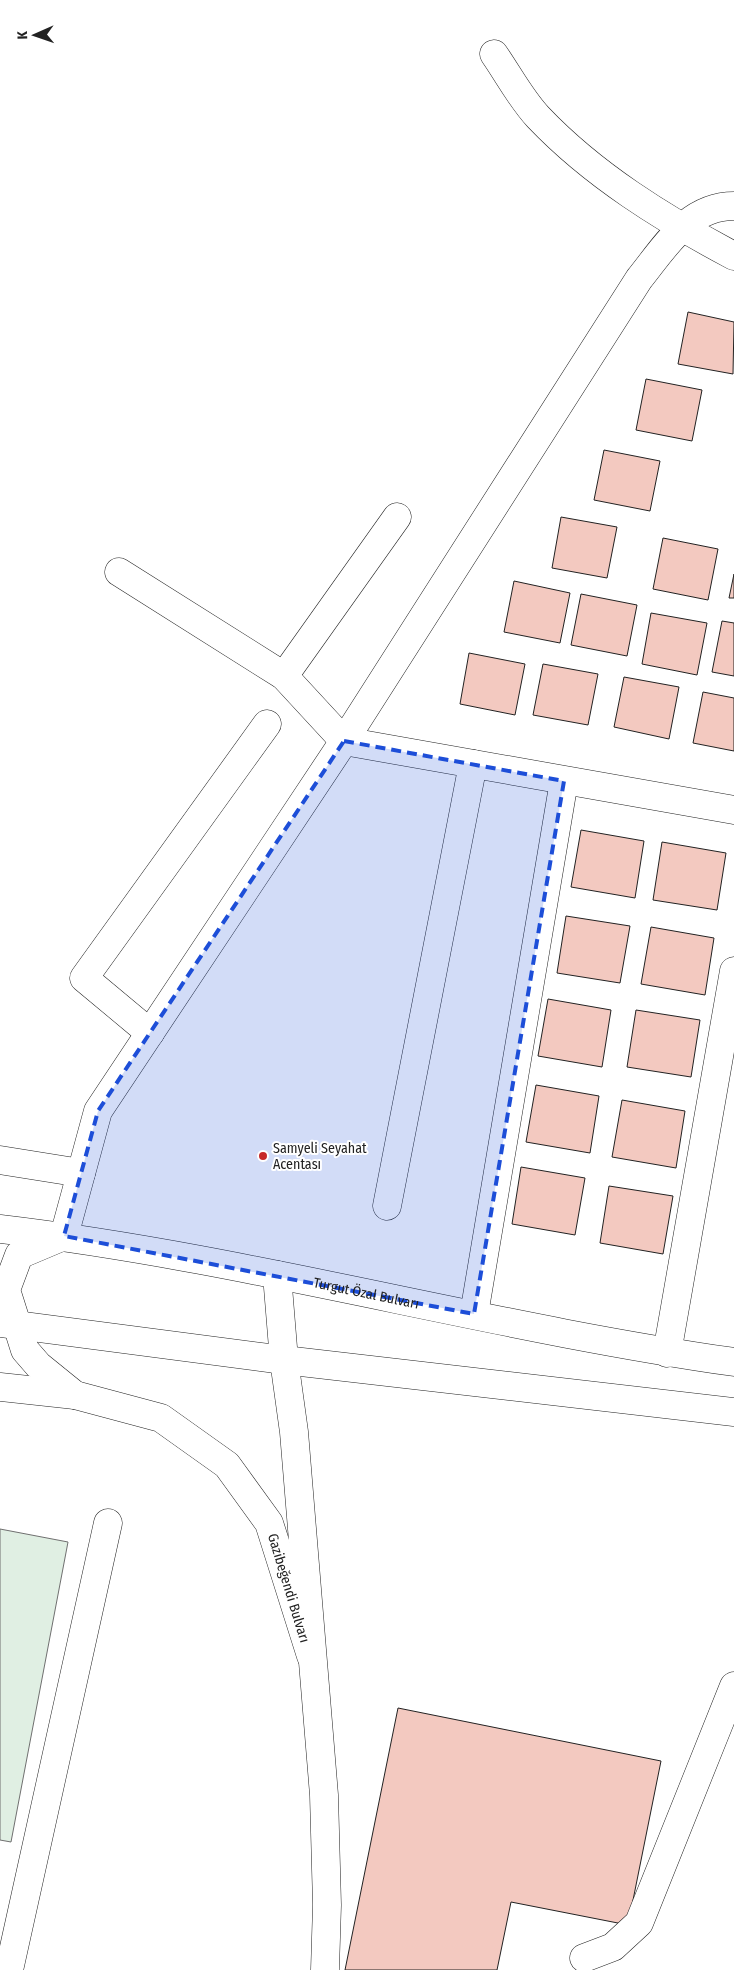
<svg xmlns="http://www.w3.org/2000/svg" width="734" height="1970" viewBox="0 0 734 1970" font-family="'Fira Sans Condensed',sans-serif">
  <style>
    .garden { fill: #e0efe3; stroke: #6f6f6f }
    .building { fill: #f3c9c0; stroke: #222 }
    .lines { fill: none; stroke-linecap: round; stroke-linejoin: round }
    .minor-casing { stroke: #222; stroke-width: 29 }
    .highway-casing { stroke: #222; stroke-width: 29 }
    .minor { stroke: #fff; stroke-width: 28 }
    .highway { stroke: #fff; stroke-width: 28 }
    .marked { fill: #1d4ed8; fill-opacity: 0.2; stroke: #1d4ed8; stroke-width: 4; stroke-dasharray: 10 6; stroke-linejoin: round }
    .poi-dot { fill: #c62828; stroke: #fff; stroke-width: 2 }
    .labels { text-anchor: middle; stroke-width: 4; stroke-linejoin: round; paint-order: stroke }
    .poi-label { font-size: 14px; fill: #222; stroke: #fff; text-anchor: start }
    .street-label { font-size: 14px; fill: #222; stroke: #fff }
  </style>
  <rect width="100%" height="100%" fill="#fff"/>
  <polygon class="garden" points="0,1529 68,1542 11,1842 0,1840"/>
  <g class="building">
    <polygon points="688,312 734,322 733,374 678,364"/>
    <polygon points="646,379 702,390 692,441 636,430"/>
    <polygon points="604,450 660,461 650,511 594,500"/>
    <polygon points="561,517 617,527 607,578 552,568"/>
    <polygon points="663,538 718,549 708,600 653,589"/>
    <polygon points="734,574 734,598 729,598"/>
    <polygon points="514,581 570,593 560,643 504,632"/>
    <polygon points="581,594 637,605 627,656 571,645"/>
    <polygon points="651,613 707,623 697,675 642,664"/>
    <polygon points="722,621 734,623 734,676 712,672"/>
    <polygon points="469,653 525,664 515,715 460,704"/>
    <polygon points="543,664 598,674 588,725 533,715"/>
    <polygon points="624,677 679,687 669,739 614,727"/>
    <polygon points="703,692 734,698 734,751 693,743"/>
    <polygon points="581,830 644,841 635,898 571,887"/>
    <polygon points="662,842 726,853 717,910 653,900"/>
    <polygon points="566,916 630,926 620,983 557,973"/>
    <polygon points="651,927 714,938 705,995 641,984"/>
    <polygon points="548,999 611,1010 602,1067 538,1056"/>
    <polygon points="636,1010 700,1020 691,1077 627,1067"/>
    <polygon points="536,1085 599,1096 590,1153 526,1142"/>
    <polygon points="622,1100 685,1111 676,1168 612,1157"/>
    <polygon points="521,1167 585,1178 575,1235 512,1224"/>
    <polygon points="609,1186 673,1196 663,1254 600,1243"/>
    <polygon points="398,1708 661,1761 628,1925 511,1902 497,1970 345,1970"/>
  </g>
  <g class="lines">
    <g class="minor-casing">
      <g id="minor">
        <path d="M 494,54 C 508,74 521,99 538,117 C 593,175 664,219 734,256"/>
        <polyline points="119,572 284,676 344,741 734,810"/>
        <polyline points="284,676 397,517"/>
        <polyline points="150,1033 84,978 267,724"/>
        <polyline points="0,1160 81,1173"/>
        <polyline points="387,1206 473,764"/>
        <polyline points="277,1275 284,1360 294,1432 324,1795 327,1905 325,1970"/>
        <polyline points="474,1314 564,781"/>
        <polyline points="667,1353 734,971"/>
        <polyline points="0,1387 75,1395"/>
        <path d="M 311,1656 L 269,1523 L 227,1465 L 161,1418 L 75,1395 L 38,1365 L 25,1350 L 6,1290 L 19,1255 L 64,1236 L 98,1111 L 344,741 L 639,279 C 665,247 688,206 734,206"/>
        <polyline points="584,1958 613,1947 639,1923 734,1686"/>
        <polyline points="9,1970 108,1523"/>
      </g>
    </g>
    <g class="highway-casing">
      <g id="highway">
        <path id="s1" d="M 0,1229 C 247,1258 488,1327 734,1362"/>
        <polyline points="0,1323 284,1360 734,1412"/>
      </g>
    </g>
    <use href="#minor" class="minor"/>
    <use href="#highway" class="highway"/>
  </g>
  <path class="marked" d="M 344,741 L 564,781 L 474,1314 L 64,1236 L 98,1111 Z"/>
  <circle class="poi-dot" cx="263" cy="1156" r="5"/>
  <g class="labels">
    <g class="poi-label">
      <text x="273" y="1153">Samyeli Seyahat<tspan x="273" dy="16">Acentası</tspan></text>
    </g>
    <g class="street-label">
      <text dy="5" stroke="none"><textPath href="#s1" startOffset="372">Turgut Özal Bulvarı</textPath></text>
      <text transform="translate(289 1588) rotate(73)" y="5">Gazibeğendi Bulvarı</text>
    </g>
  </g>
  <g transform="translate(35 35) rotate(268)" stroke="#ffffff" stroke-width="4" paint-order="stroke">
  <path d="M0-4L9 19L0 12L-9 19Z" fill="#222222"/>
  <text y="-8" font-size="14" font-weight="bold" text-anchor="middle" fill="#222222">K</text>
  </g>
</svg>
